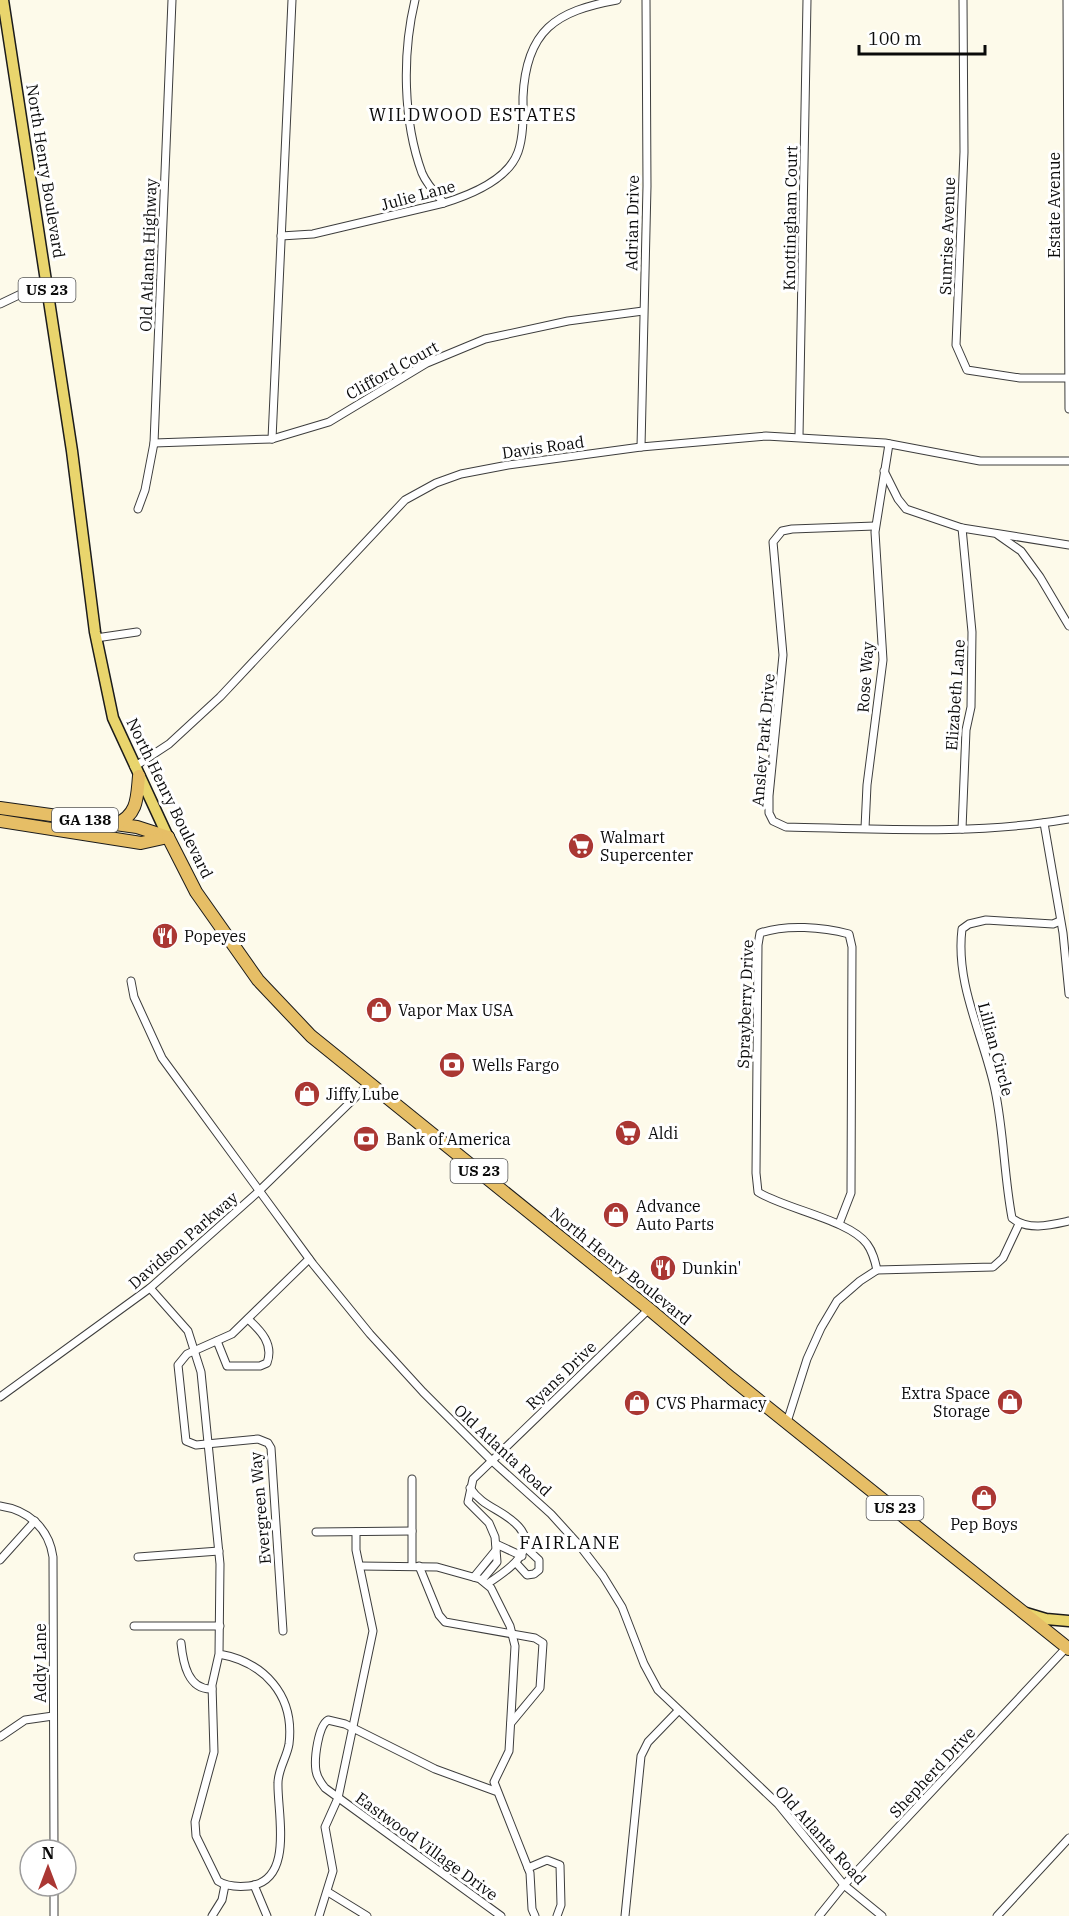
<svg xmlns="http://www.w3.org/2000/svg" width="1069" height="1916" viewBox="0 0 1069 1916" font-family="'IBM Plex Serif',serif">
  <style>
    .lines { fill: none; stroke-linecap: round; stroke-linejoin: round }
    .minor-casing { stroke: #3d3d3d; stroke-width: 9 }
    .primary-casing { stroke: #1b1b1b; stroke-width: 13 }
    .trunk-casing { stroke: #1b1b1b; stroke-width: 14 }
    .minor { stroke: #fff; stroke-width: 7 }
    .primary { stroke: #e9d56d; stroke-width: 10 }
    .trunk { stroke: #e6be66; stroke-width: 12 }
    .labels { text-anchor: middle; stroke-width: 6; stroke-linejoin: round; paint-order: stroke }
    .shield { fill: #fff; stroke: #545454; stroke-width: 1.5 }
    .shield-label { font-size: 15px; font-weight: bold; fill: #0a0a0a }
    .street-label { font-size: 16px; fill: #0a0a0a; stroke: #fff }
    .poi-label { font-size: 16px; fill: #0a0a0a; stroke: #fff; text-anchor: start }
    .neighbourhood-label { font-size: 18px; letter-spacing: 1.5px; fill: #0a0a0a; stroke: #fff }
  </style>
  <rect width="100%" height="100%" fill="#fdfaea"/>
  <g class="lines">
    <g class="minor-casing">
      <g id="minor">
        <path d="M 415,0 C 402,54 403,121 422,173 C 427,185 436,194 444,203"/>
        <polyline points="963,0 964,152 956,345 967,370 1020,378 1068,378"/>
        <polyline points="1067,0 1069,409"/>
        <path d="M 281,236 L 313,234 L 444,203 C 470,195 508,180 518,152 C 524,135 523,114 523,97 C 526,30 556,11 617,0"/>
        <polyline points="0,304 46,282"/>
        <polyline points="799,436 807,0"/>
        <polyline points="272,439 292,0"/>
        <polyline points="154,443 272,439 329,422 427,363 485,339 568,321 643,311"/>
        <polyline points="641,447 647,186 646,0"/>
        <polyline points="884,471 898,499 906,509 962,528 1069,545"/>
        <polyline points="138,509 145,490 154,443 172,0"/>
        <path d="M 875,526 L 792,529 L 782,531 L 773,542 L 783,655 L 769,796 L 769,813 L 773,821 L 786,827 C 880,829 976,835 1069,819"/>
        <polyline points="998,535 1021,551 1040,577 1069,626"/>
        <polyline points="96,638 137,632"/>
        <polyline points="134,767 169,744 220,697 405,500 436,483 461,474 508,465 641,447 766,436 885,443 980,461 1069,461"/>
        <polyline points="1044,823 1063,933 1069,994"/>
        <polyline points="865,828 867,785 883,660 875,532 889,444"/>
        <polyline points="962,829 966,730 971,707 972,632 962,528"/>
        <path d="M 1060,921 L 1053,924 L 986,920 L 969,924 L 962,929 C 955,985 984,1037 995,1090 C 1004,1133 1004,1176 1012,1218 C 1028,1231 1051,1225 1069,1221"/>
        <polyline points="131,981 134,997 162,1058 313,1264 370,1334 423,1392 491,1460 551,1514 580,1546 603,1576 622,1607 644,1664 658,1690 778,1804 844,1885 882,1916"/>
        <path d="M 839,1224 L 851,1193 L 852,947 L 849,934 C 823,927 786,924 760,933 L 758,945 L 756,1173 L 758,1192 C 785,1209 850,1220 867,1244 C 873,1252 875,1261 877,1270"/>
        <path d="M 150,1288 L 188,1331 L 201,1372 L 220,1564 L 219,1654 C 264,1662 295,1695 289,1744 C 287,1757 278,1769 278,1783 C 277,1812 295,1881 249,1886 C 238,1887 227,1887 218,1881 L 196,1836 L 195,1822 L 214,1752 L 212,1685 L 219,1654"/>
        <path d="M 217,1341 L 227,1366 L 260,1366 L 267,1363 C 274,1344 261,1331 248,1319"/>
        <polyline points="0,1397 150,1288 258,1192 369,1084"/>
        <polyline points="787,1422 807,1359 821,1328 837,1301 860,1281 877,1270 993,1267 1003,1258 1019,1224"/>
        <path d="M 470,1488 C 482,1506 500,1509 515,1523 C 543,1548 507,1571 487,1584"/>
        <path d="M 0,1506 C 28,1510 49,1528 53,1557 L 54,1850"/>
        <polyline points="316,1532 412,1531"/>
        <polyline points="496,1544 522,1556"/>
        <polyline points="138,1557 219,1551"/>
        <polyline points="0,1560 35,1521"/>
        <polyline points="517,1564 527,1575 534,1574 539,1570 539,1560 525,1547"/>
        <polyline points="360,1566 437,1567 480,1579 491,1588 510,1626 515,1646 509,1751 494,1782 530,1873 532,1909 535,1916"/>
        <polyline points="412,1566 412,1479"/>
        <polyline points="419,1566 439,1615 445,1622 535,1638 543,1643 540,1688 511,1723"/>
        <polyline points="474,1577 496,1550"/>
        <polyline points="482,1580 497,1562 495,1537 489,1523 468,1502 473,1479 649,1309"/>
        <polyline points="134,1626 220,1626"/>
        <polyline points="283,1631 271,1448 268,1443 258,1439 196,1445 186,1441 178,1365 187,1354 232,1334 309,1259"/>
        <path d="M 181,1643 C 183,1663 188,1690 212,1689"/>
        <polyline points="0,1737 25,1720 53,1716"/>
        <path d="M 495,1791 L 435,1769 L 345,1724 L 328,1720 C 318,1726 314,1759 316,1771 C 317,1777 321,1783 325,1788 L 501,1916"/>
        <polyline points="528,1868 547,1860 560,1865 561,1905 557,1916"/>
        <polyline points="254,1885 267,1916"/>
        <polyline points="54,1886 54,1916"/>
        <polyline points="328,1892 367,1916"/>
        <polyline points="212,1916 222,1900 225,1885"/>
        <polyline points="319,1916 333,1871 325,1827 338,1798 373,1631 356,1550 356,1532"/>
        <polyline points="625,1916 641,1756 648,1742 678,1711"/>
        <polyline points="819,1916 844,1885 1067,1647"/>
        <polyline points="997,1916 1069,1838"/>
      </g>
    </g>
    <g class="primary-casing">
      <g id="primary">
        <polyline points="3,0 72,451 95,632 113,718 168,837"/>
        <polyline points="1026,1613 1046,1619 1069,1621"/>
      </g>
    </g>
    <g class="trunk-casing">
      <g id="trunk">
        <polyline points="0,808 137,827 168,837"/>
        <polyline points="0,821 141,843 168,837"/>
        <path d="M 116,824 C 138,815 137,797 139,776"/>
        <polyline points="168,837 196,892 258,980 311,1036 649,1309 731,1378 1069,1649"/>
      </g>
    </g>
    <use href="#minor" class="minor"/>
    <use href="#primary" class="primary"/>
    <use href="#trunk" class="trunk"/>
  </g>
  <defs>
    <g id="supermarket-disc" transform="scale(1.35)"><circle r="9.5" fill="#aa3733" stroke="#fff"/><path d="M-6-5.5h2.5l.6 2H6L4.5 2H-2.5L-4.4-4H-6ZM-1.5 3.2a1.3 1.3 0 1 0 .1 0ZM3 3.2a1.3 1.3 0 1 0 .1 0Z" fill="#fff"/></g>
    <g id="restaurant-disc" transform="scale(1.35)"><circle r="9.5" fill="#aa3733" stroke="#fff"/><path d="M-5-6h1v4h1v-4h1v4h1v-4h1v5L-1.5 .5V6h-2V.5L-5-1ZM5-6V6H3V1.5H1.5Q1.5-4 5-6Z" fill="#fff"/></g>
    <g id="shop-disc" transform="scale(1.35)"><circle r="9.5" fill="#aa3733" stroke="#fff"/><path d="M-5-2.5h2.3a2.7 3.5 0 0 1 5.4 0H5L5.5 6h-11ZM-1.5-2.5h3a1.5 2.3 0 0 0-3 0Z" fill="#fff"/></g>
    <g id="bank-disc" transform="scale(1.35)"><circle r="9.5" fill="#aa3733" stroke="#fff"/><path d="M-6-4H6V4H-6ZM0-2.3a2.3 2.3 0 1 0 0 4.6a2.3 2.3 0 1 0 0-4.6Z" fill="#fff"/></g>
  </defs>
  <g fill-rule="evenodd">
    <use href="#supermarket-disc" x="581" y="846"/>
    <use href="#restaurant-disc" x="165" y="936"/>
    <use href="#shop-disc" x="379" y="1010"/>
    <use href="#bank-disc" x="452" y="1065"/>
    <use href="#shop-disc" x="307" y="1094"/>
    <use href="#supermarket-disc" x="628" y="1133"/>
    <use href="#bank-disc" x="366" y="1139"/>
    <use href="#shop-disc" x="616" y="1215"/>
    <use href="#restaurant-disc" x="663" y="1268"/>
    <use href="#shop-disc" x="1010" y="1402"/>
    <use href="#shop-disc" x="637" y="1403"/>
    <use href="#shop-disc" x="984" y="1498"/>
  </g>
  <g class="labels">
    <g class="shield">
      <rect x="18.5" y="278" width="57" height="24" rx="4.5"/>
      <rect x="52" y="808" width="66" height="24" rx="4.5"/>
      <rect x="450.5" y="1159" width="57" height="24" rx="4.5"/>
      <rect x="866.5" y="1496" width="57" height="24" rx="4.5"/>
    </g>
    <g class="shield-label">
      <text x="47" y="295">US 23</text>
      <text x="85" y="825">GA 138</text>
      <text x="479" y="1176">US 23</text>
      <text x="895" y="1513">US 23</text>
    </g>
    <g class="street-label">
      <text transform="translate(46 171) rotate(81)" y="6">North Henry Boulevard</text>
      <text transform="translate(418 195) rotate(-15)" y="6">Julie Lane</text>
      <text transform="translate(1054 205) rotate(-90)" y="6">Estate Avenue</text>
      <text transform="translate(790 218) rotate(-89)" y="6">Knottingham Court</text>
      <text transform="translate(632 223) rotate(-89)" y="6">Adrian Drive</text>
      <text transform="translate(947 236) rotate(-88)" y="6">Sunrise Avenue</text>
      <text transform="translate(148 255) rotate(-88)" y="6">Old Atlanta Highway</text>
      <text transform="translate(392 370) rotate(-29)" y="6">Clifford Court</text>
      <text transform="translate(543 447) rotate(-8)" y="6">Davis Road</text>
      <text transform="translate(865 677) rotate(-86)" y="6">Rose Way</text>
      <text transform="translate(955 695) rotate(-86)" y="6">Elizabeth Lane</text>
      <text transform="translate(763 740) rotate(-85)" y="6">Ansley Park Drive</text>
      <text transform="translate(170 798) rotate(64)" y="6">North Henry Boulevard</text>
      <text transform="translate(745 1004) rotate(-88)" y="6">Sprayberry Drive</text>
      <text transform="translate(996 1049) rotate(75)" y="6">Lillian Circle</text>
      <text transform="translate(183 1240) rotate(-41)" y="6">Davidson Parkway</text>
      <text transform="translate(621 1266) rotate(39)" y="6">North Henry Boulevard</text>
      <text transform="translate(561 1375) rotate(-44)" y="6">Ryans Drive</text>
      <text transform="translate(503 1450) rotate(43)" y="6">Old Atlanta Road</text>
      <text transform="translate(260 1508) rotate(-95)" y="6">Evergreen Way</text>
      <text transform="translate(40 1663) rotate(-90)" y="6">Addy Lane</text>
      <text transform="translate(932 1772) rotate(-47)" y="6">Shepherd Drive</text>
      <text transform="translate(821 1835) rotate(48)" y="6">Old Atlanta Road</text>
      <text transform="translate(427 1846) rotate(36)" y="6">Eastwood Village Drive</text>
    </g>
    <g class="poi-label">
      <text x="600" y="843">Walmart<tspan x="600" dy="18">Supercenter</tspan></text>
      <text x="184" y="942">Popeyes</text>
      <text x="398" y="1016">Vapor Max USA</text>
      <text x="472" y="1071">Wells Fargo</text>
      <text x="326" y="1100">Jiffy Lube</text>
      <text x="648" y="1139">Aldi</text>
      <text x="386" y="1145">Bank of America</text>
      <text x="636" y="1212">Advance<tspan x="636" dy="18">Auto Parts</tspan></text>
      <text x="682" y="1274">Dunkin'</text>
      <text x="990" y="1399" text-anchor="end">Extra Space<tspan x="990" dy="18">Storage</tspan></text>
      <text x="656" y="1409">CVS Pharmacy</text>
      <text x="984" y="1530" text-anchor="middle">Pep Boys</text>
    </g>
    <g class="neighbourhood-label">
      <text x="473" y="121">WILDWOOD ESTATES</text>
      <text x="570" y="1549">FAIRLANE</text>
    </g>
  </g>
  <g transform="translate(48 1868)"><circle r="28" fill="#ffffff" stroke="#9d9d9d" stroke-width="1.5"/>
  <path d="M0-4.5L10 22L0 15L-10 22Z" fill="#aa3733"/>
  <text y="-9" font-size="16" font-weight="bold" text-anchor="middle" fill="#0a0a0a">N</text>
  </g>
  <path d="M859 45v9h126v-9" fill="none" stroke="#0a0a0a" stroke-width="3"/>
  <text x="868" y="45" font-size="18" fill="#0a0a0a" stroke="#ffffff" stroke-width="4.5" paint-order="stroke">100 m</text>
</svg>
